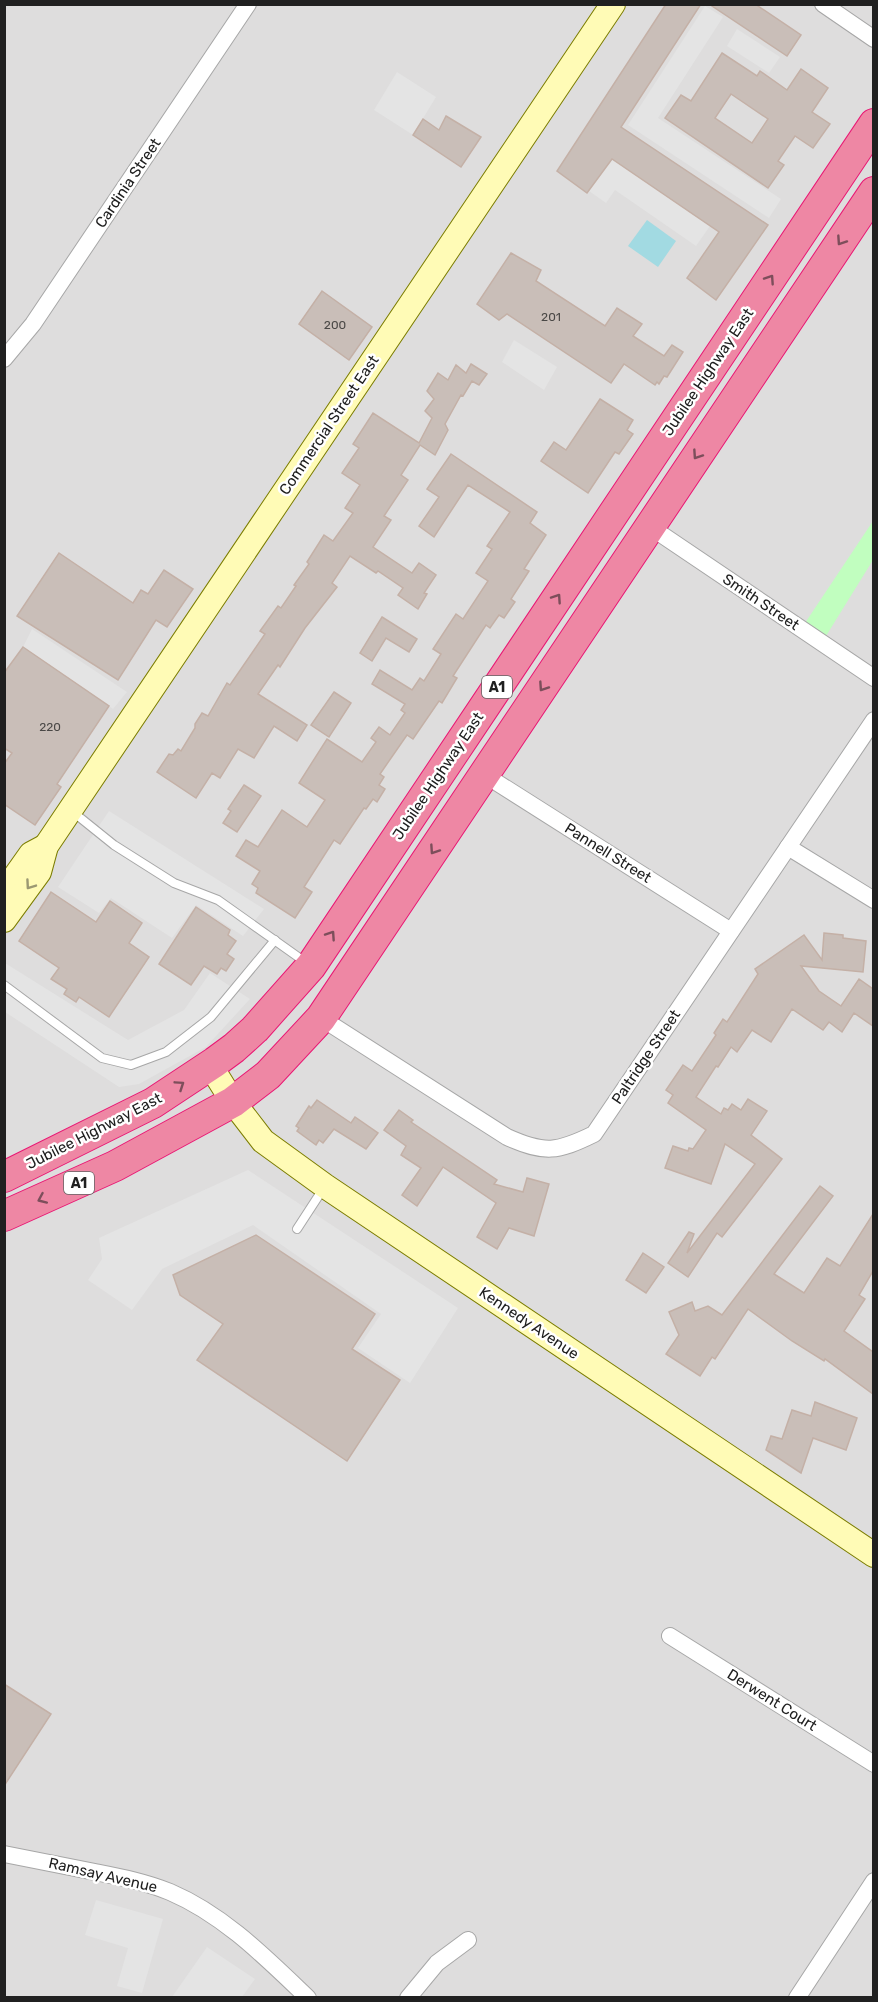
<svg xmlns="http://www.w3.org/2000/svg" width="878" height="2002" viewBox="0 0 878 2002" font-family="Rubik,sans-serif">
  <style>
    .residential { fill: #dedddd }
    .park { fill: #c1febf }
    .parking { fill: #e4e4e4 }
    .water { fill: #a2dae2 }
    .building { fill: #c9beb8; stroke: #c4b0a6; stroke-width: 1.5; fill-rule: evenodd }
    .lines { fill: none; stroke-linecap: round; stroke-linejoin: round }
    .lane-casing { stroke: #a7a7a7; stroke-width: 10 }
    .street-casing { stroke: #a7a7a7; stroke-width: 18 }
    .secondary-casing { stroke: #7c7d00; stroke-width: 26 }
    .highway-casing { stroke: #e91874; stroke-width: 32 }
    .lane { stroke: #fff; stroke-width: 8 }
    .street { stroke: #fff; stroke-width: 16 }
    .secondary { stroke: #fffbb6; stroke-width: 24 }
    .highway { stroke: #ee87a4; stroke-width: 30 }
    .oneway { stroke: #7d4e5b }
    .oneway2 { stroke: #9b9872 }
    .labels { text-anchor: middle; stroke-width: 5; stroke-linejoin: round; paint-order: stroke }
    .number-label { font-size: 12px; fill: #4a4846 }
    .shield { fill: #fff; stroke: #636363; stroke-width: 1.5 }
    .shield-label { font-size: 14px; font-weight: bold; fill: #202020 }
    .street-label { font-size: 15px; fill: #202020; stroke: #fff }
  </style>
  <rect width="100%" height="100%" fill="#f1ece5"/>
  <rect class="residential" x="5" y="5" width="868" height="1992"/>
  <polygon class="park" points="873,521 873,560 826,636 805,623"/>
  <g class="parking">
    <polygon points="705,6 723,17 658,118 781,199 769,218 628,125"/>
    <polygon points="737,29 780,57 769,73 727,46"/>
    <polygon points="397,72 436,97 413,135 374,110"/>
    <polygon points="612,159 710,226 696,246 615,190 606,203 589,191"/>
    <polygon points="514,340 557,367 544,390 502,362"/>
    <polygon points="32,629 127,692 113,709 23,647"/>
    <polygon points="109,811 264,909 243,936 196,905 172,938 111,898 99,913 58,887"/>
    <polygon points="5,963 128,1040 184,1010 210,973 250,999 206,1047 139,1084 119,1087 5,1012"/>
    <polygon points="248,1170 458,1308 410,1383 358,1348 381,1314 253,1225 162,1269 132,1310 88,1280 102,1259 99,1238"/>
    <polygon points="96,1900 163,1919 142,1993 117,1986 128,1948 85,1935"/>
    <polygon points="207,1947 255,1979 242,1997 172,1997"/>
  </g>
  <polygon class="water" points="647,220 676,241 658,267 628,246"/>
  <g class="building">
    <polygon points="666,4 701,4 621,127 768,225 716,300 687,278 719,232 612,159 587,193 557,171"/>
    <polygon points="709,4 755,4 801,35 787,56"/>
    <path d="M 722,53 L 757,76 L 760,71 L 787,90 L 801,69 L 828,88 L 812,112 L 830,124 L 813,148 L 795,136 L 778,161 L 784,165 L 768,188 L 665,118 L 681,95 L 691,101 ZM 731,94 L 768,119 L 752,143 L 715,118 Z"/>
    <polygon points="446,116 481,137 461,167 413,135 423,119 439,130"/>
    <polygon points="511,253 541,270 536,281 605,326 617,308 642,324 633,336 664,356 672,345 683,352 667,377 664,376 659,384 657,382 655,385 624,364 611,383 507,314 499,320 477,304"/>
    <polygon points="322,291 372,327 349,360 299,324"/>
    <polygon points="471,364 487,374 479,385 472,381 463,396 461,395 445,424 448,430 435,455 420,445 401,475 408,480 384,516 391,520 373,547 412,573 419,563 436,575 424,593 427,594 418,609 398,595 403,588 378,571 376,573 350,556 332,583 337,587 305,628 280,667 278,665 258,694 307,725 297,741 274,726 254,758 238,749 220,778 212,773 196,798 157,772 169,754 173,755 178,749 181,751 195,728 195,724 202,713 208,716 227,683 230,685 265,634 260,631 278,606 281,608 296,586 294,585 309,564 307,562 324,535 333,541 353,513 345,508 360,485 342,473 359,448 353,444 373,413 419,443 432,418 425,411 434,399 427,391 438,373 448,380 456,365 466,373"/>
    <polygon points="600,399 633,420 627,430 633,434 619,454 615,452 588,493 541,461 554,442 566,450"/>
    <polygon points="451,454 537,512 530,523 546,535 524,569 529,571 511,599 515,602 504,618 499,615 490,628 486,625 453,676 457,678 442,703 439,701 413,739 407,735 380,774 384,777 379,785 385,789 377,802 373,799 366,809 364,808 340,844 334,840 304,887 312,892 295,918 256,893 258,888 252,884 260,871 236,856 246,840 258,847 282,810 307,827 325,800 299,783 327,739 362,762 376,742 371,738 379,727 390,735 405,713 401,710 405,704 372,684 380,670 412,690 420,678 424,681 441,654 433,649 456,614 463,619 488,581 476,573 492,549 487,546 510,512 468,485 434,537 419,526 439,497 427,489"/>
    <polygon points="59,553 133,603 141,590 148,594 164,570 193,589 167,627 156,620 118,680 17,616"/>
    <polygon points="382,617 417,639 409,652 386,638 372,661 360,653"/>
    <polygon points="23,647 109,706 57,784 61,787 35,825 4,804 4,764 12,753 4,748 4,673"/>
    <polygon points="334,692 351,703 329,737 311,725"/>
    <polygon points="244,785 261,796 237,832 223,823 231,811 228,809"/>
    <polygon points="51,892 96,922 110,901 142,923 129,943 149,957 109,1017 79,997 76,1002 64,994 67,989 51,979 59,968 19,941"/>
    <polygon points="196,907 230,930 228,935 236,941 227,954 234,959 226,971 221,968 217,974 204,966 191,985 159,964"/>
    <polygon points="824,933 843,935 843,938 866,941 863,972 801,966 819,991 841,1006 859,979 873,989 873,1026 854,1013 842,1032 829,1022 823,1030 792,1009 771,1042 752,1030 737,1052 731,1047 718,1067 716,1066 696,1097 721,1114 724,1108 728,1110 732,1104 741,1110 748,1099 767,1111 751,1135 782,1159 722,1237 717,1233 688,1277 668,1263 689,1232 694,1234 687,1253 755,1164 725,1144 711,1184 665,1168 673,1146 688,1151 689,1148 693,1149 706,1130 668,1103 673,1095 666,1090 683,1065 692,1071 716,1035 714,1033 723,1019 727,1022 758,974 755,969 804,935 822,960"/>
    <polygon points="317,1100 351,1123 355,1117 378,1133 366,1149 334,1129 323,1143 319,1140 316,1145 297,1131 299,1128 296,1126 309,1106 311,1108"/>
    <polygon points="399,1110 413,1120 411,1122 497,1180 494,1184 523,1192 527,1178 549,1184 534,1236 509,1228 497,1249 477,1237 496,1203 443,1167 417,1206 402,1195 421,1168 401,1155 406,1146 384,1130"/>
    <polygon points="820,1186 833,1196 774,1274 804,1293 827,1258 840,1266 873,1214 873,1271 859,1295 865,1299 844,1331 873,1352 873,1394 825,1359 824,1361 792,1341 748,1309 715,1359 712,1357 700,1376 666,1354 679,1335 669,1312 692,1302 695,1311 708,1306 722,1315"/>
    <polygon points="256,1235 375,1314 352,1349 400,1380 347,1461 197,1360 223,1324 180,1295 173,1275"/>
    <polygon points="643,1253 664,1267 646,1293 626,1280"/>
    <polygon points="815,1402 857,1418 846,1450 813,1438 801,1473 766,1450 771,1436 782,1439 792,1410 811,1416"/>
    <polygon points="4,1684 51,1714 4,1786"/>
  </g>
  <g class="lines">
    <g class="lane-casing">
      <g id="lane">
        <polyline points="73,812 114,845 174,883 218,900 308,964"/>
        <polyline points="4,985 102,1058 131,1065 166,1052 211,1017 275,940"/>
        <polyline points="297,1229 323,1189"/>
      </g>
    </g>
    <g class="street-casing">
      <g id="street">
        <polyline points="823,4 874,39"/>
        <polyline points="4,359 33,324 248,4"/>
        <polyline points="649,526 874,678"/>
        <polyline points="485,775 731,931"/>
        <polyline points="788,847 874,900"/>
        <path d="M 321,1018 L 507,1137 C 545,1154 557,1152 594,1134 L 874,720"/>
        <polyline points="670,1636 874,1764"/>
        <path d="M 4,1854 C 35,1860 65,1866 95,1872 C 120,1877 146,1882 170,1892 C 224,1915 266,1958 308,1998"/>
        <polyline points="408,1998 437,1963 468,1940"/>
        <polyline points="797,1998 874,1881"/>
      </g>
    </g>
    <g class="secondary-casing">
      <g id="secondary">
        <polyline points="4,892 31,854 46,846"/>
        <polyline points="4,920 39,872 46,846 613,4"/>
        <polyline points="210,1065 233,1102 263,1141 325,1186 874,1555"/>
      </g>
    </g>
    <g class="highway-casing">
      <g id="highway">
        <polyline points="4,1177 153,1103 215,1062 234,1048 255,1029 311,966 874,124"/>
        <polyline points="4,1216 115,1166 233,1102 268,1075 321,1018 874,192"/>
      </g>
    </g>
    <use href="#lane" class="lane"/>
    <use href="#street" class="street"/>
    <use href="#secondary" class="secondary"/>
    <use href="#highway" class="highway"/>
  </g>
  <defs><path id="oneway-chevron" d="M-2-3.5L2.5 0L-2 3.5" fill="none" stroke-width="1.6" stroke-linecap="round" stroke-linejoin="round" transform="scale(1.5)"/></defs>
  <g class="oneway">
    <use href="#oneway-chevron" transform="translate(841 241) rotate(124)"/>
    <use href="#oneway-chevron" transform="translate(770 279) rotate(-56)"/>
    <use href="#oneway-chevron" transform="translate(697 455) rotate(124)"/>
    <use href="#oneway-chevron" transform="translate(557 598) rotate(-56)"/>
    <use href="#oneway-chevron" transform="translate(543 687) rotate(124)"/>
    <use href="#oneway-chevron" transform="translate(434 850) rotate(124)"/>
    <use href="#oneway-chevron" transform="translate(331 935) rotate(-56)"/>
    <use href="#oneway-chevron" transform="translate(180 1085) rotate(-34)"/>
    <use href="#oneway-chevron" transform="translate(42 1199) rotate(156)"/>
  </g>
  <use class="oneway2" href="#oneway-chevron" transform="translate(30 885) rotate(125)"/>
  <g class="labels">
    <g class="number-label">
      <text x="551" y="321">201</text>
      <text x="335" y="329">200</text>
      <text x="50" y="731">220</text>
    </g>
    <g class="shield">
      <rect x="482" y="676" width="30" height="22" rx="4.5"/>
      <rect x="64" y="1172" width="30" height="22" rx="4.5"/>
    </g>
    <g class="shield-label">
      <text x="497" y="692">A1</text>
      <text x="79" y="1188">A1</text>
    </g>
    <g class="street-label">
      <text transform="translate(128 183) rotate(-56)" y="5">Cardinia Street</text>
      <text transform="translate(708 372) rotate(-56)" y="5">Jubilee Highway East</text>
      <text transform="translate(329 425) rotate(-56)" y="5">Commercial Street East</text>
      <text transform="translate(761 602) rotate(34)" y="5">Smith Street</text>
      <text transform="translate(438 776) rotate(-56)" y="5">Jubilee Highway East</text>
      <text transform="translate(608 853) rotate(32)" y="5">Pannell Street</text>
      <text transform="translate(646 1057) rotate(-56)" y="5">Paltridge Street</text>
      <text transform="translate(94 1131) rotate(-27)" y="5">Jubilee Highway East</text>
      <text transform="translate(529 1323) rotate(34)" y="5">Kennedy Avenue</text>
      <text transform="translate(772 1700) rotate(32)" y="5">Derwent Court</text>
      <text transform="translate(103 1875) rotate(13)" y="5">Ramsay Avenue</text>
    </g>
  </g>
  <rect width="878" height="2002" fill="none" stroke="#202020" stroke-width="12"/>
</svg>
